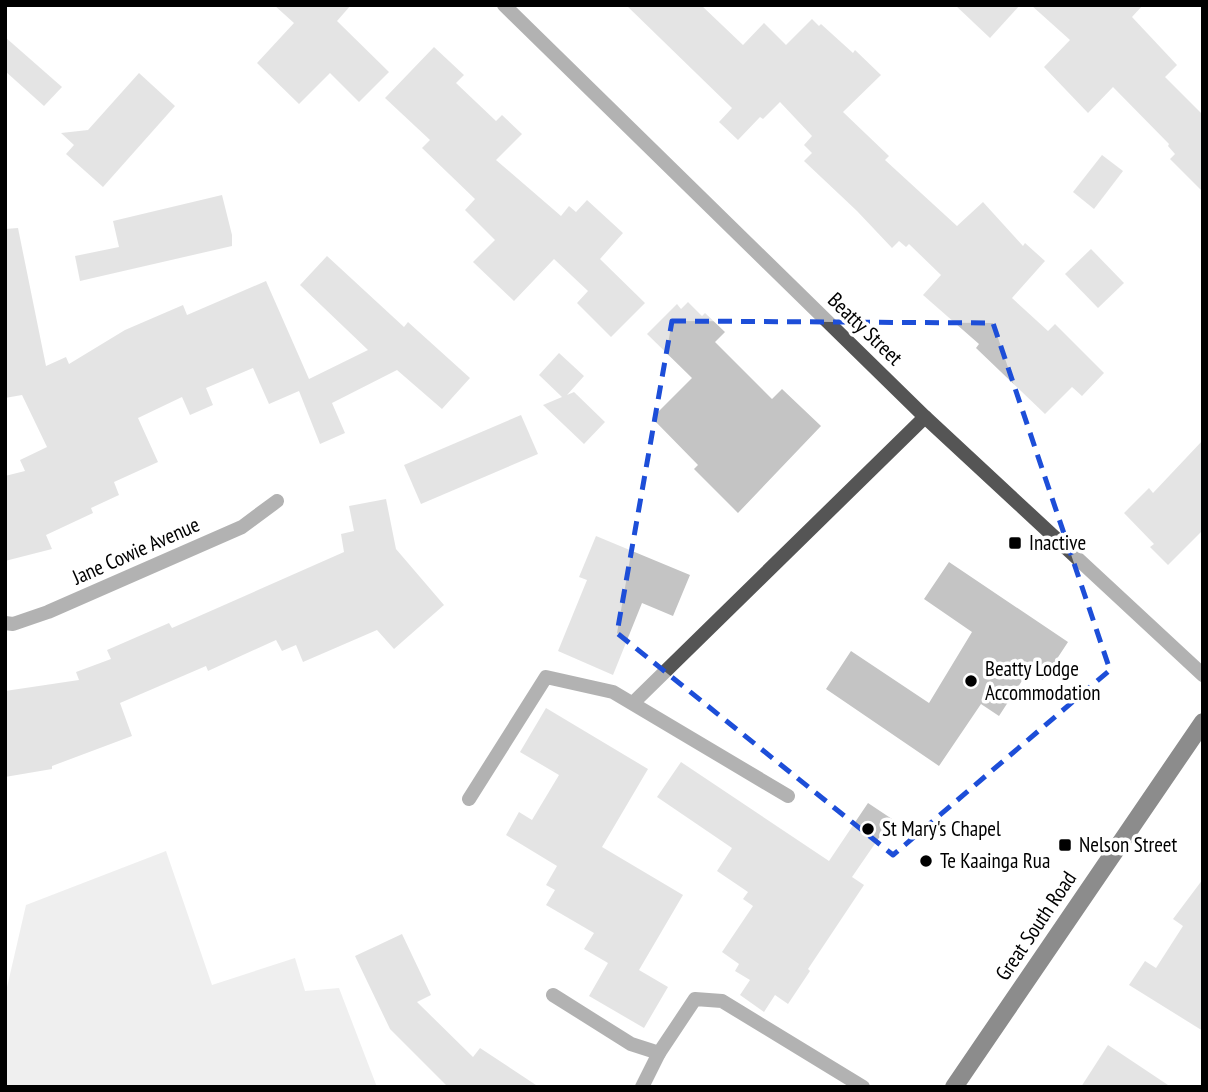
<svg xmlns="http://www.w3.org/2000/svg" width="1208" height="1092" viewBox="0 0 1208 1092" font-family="'PT Sans Narrow',sans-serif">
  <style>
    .green { fill: #dcdcdc }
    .building { fill: #c4c4c4 }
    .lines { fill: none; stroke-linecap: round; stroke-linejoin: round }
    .service { stroke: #555; stroke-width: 14 }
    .minor { stroke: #555; stroke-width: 14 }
    .primary { stroke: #000; stroke-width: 18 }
    .marked { fill: none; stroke: #1d4ed8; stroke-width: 5; stroke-dasharray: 14 9; stroke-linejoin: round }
    .poi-dot { fill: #000; stroke: #fff; stroke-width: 2.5 }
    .labels { text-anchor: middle; stroke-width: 7; stroke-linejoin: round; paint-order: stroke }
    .street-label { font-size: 21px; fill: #000; stroke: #fff }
    .poi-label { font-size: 21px; fill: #000; stroke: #fff; text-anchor: start }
  </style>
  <rect width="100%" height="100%" fill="#fff"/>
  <polygon class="green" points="166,851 212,985 295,958 305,991 339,988 377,1087 5,1087 5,996 26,905"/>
  <g class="building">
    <polygon points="274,5 351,5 337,21 389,72 359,102 330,73 299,104 257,63 294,23"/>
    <polygon points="626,5 701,5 743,45 764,23 786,45 812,19 819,26 821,24 853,53 855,50 881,75 843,112 889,156 885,160 957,226 983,202 1023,246 1025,243 1045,261 1012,298 1048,331 1055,324 1104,373 1082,396 1072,387 1045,414 976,348 979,344 923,295 941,275 909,244 906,247 899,241 892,248 857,211 804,161 812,153 804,145 812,136 780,102 763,119 760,117 738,140 719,122 732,108"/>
    <polygon points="955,5 1020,5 990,38"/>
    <polygon points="1031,5 1143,5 1132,17 1177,65 1165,77 1203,115 1203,192 1170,159 1175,154 1168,146 1169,144 1113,87 1088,113 1044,67 1070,40"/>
    <polygon points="5,37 62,87 44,106 5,71"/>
    <polygon points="434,47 464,75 456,83 496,121 502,115 522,134 496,160 561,216 569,206 576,212 587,200 623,233 600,259 645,303 611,337 577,303 588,291 554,259 514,301 473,262 495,240 465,210 475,199 422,148 430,140 385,98"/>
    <polygon points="139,73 175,106 103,187 66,154 74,145 61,133 88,130"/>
    <polygon points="1102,155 1123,171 1094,209 1073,192"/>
    <polygon points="222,195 232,235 232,246 80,281 75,256 119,247 113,221"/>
    <polygon points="18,228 46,366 66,357 69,364 125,330 183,305 187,315 266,281 309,379 368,350 300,285 327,256 404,327 408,322 470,378 442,409 397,370 332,403 345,433 320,444 299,391 269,404 253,368 206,388 213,405 190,415 182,397 138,418 158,462 114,482 119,495 91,508 93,513 46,535 52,549 5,561 5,476 25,471 20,460 47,447 22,395 5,398 5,229"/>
    <polygon points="1091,249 1124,283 1098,308 1065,274"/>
    <polygon points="688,302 702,316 705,313 725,332 715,342 772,399 782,389 821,426 738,513 694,469 698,465 652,418 692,378 647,334 677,304 681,309"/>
    <polygon points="559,353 584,376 567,395 574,392 605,422 584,444 543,405 562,397 539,375"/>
    <polygon points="521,415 538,454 421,504 404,465"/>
    <polygon points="1203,440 1203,530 1168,565 1150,547 1154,544 1124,513 1149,488 1153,493"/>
    <polygon points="386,499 396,549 444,605 394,649 377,630 303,662 296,645 282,651 276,640 208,671 206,666 120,703 132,736 52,766 52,769 5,777 5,691 79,680 76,672 111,659 107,650 169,623 172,628 344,552 341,534 354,531 349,506"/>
    <polygon points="596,536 690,575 673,616 642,603 613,675 558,651 587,580 579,577"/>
    <polygon points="949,562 1068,642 1043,680 1029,670 999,716 981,704 939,766 826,689 851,651 929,703 972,632 924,599"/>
    <polygon points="546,708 648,769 602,847 683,895 639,970 668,987 644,1028 589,996 608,963 584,949 594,933 546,905 555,890 546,885 557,866 506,835 519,812 532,820 559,775 520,752"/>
    <polygon points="681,762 829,861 868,803 892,819 852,877 864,885 808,969 810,971 788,1004 775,995 764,1012 740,995 750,980 735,971 739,964 722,952 753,906 743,899 748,892 717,871 732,848 657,797"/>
    <polygon points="1203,879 1203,1031 1129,985 1145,961 1156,968 1183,926 1173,919"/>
    <polygon points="402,934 431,995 417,1002 473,1057 480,1048 539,1087 448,1087 390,1029 355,956"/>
    <polygon points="1108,1045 1171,1087 1081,1087"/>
  </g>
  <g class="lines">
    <g class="service">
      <polyline points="634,702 925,417"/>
      <polyline points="469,799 546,677 613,692 788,796"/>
      <polyline points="553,995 631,1044 659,1053 695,999 722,1001 863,1087"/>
      <polyline points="642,1087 659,1053"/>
    </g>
    <g class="minor">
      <polyline points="504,5 925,417 1203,675"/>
      <polyline points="5,623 13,624 48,612 242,527 277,501"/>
    </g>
    <polyline class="primary" points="954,1087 1203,722"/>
  </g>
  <path d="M0 0H1208V1092H0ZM 672,321 L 993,323 L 1110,670 L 893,855 L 617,633 Z" fill="#fff" fill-opacity=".55" fill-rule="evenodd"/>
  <path class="marked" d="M 672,321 L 993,323 L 1110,670 L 893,855 L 617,633 Z"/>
  <g class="poi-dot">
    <rect x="1008" y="536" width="14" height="14" rx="3.5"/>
    <circle cx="971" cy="681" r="7"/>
    <circle cx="868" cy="829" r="7"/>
    <rect x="1058" y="838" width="14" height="14" rx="3.5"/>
    <circle cx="926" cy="861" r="7"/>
  </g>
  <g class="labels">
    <g class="street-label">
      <text transform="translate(865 329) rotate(44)" y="7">Beatty Street</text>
      <text transform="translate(136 551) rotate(-24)" y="7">Jane Cowie Avenue</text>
      <text transform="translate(1036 926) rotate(-56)" y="7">Great South Road</text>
    </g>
    <g class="poi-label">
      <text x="1029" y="550">Inactive</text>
      <text x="985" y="676">Beatty Lodge<tspan x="985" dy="24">Accommodation</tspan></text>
      <text x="882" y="836">St Mary's Chapel</text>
      <text x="1079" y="852">Nelson Street</text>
      <text x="940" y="868">Te Kaainga Rua</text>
    </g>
  </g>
  <rect width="1208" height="1092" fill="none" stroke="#000000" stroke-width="14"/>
</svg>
